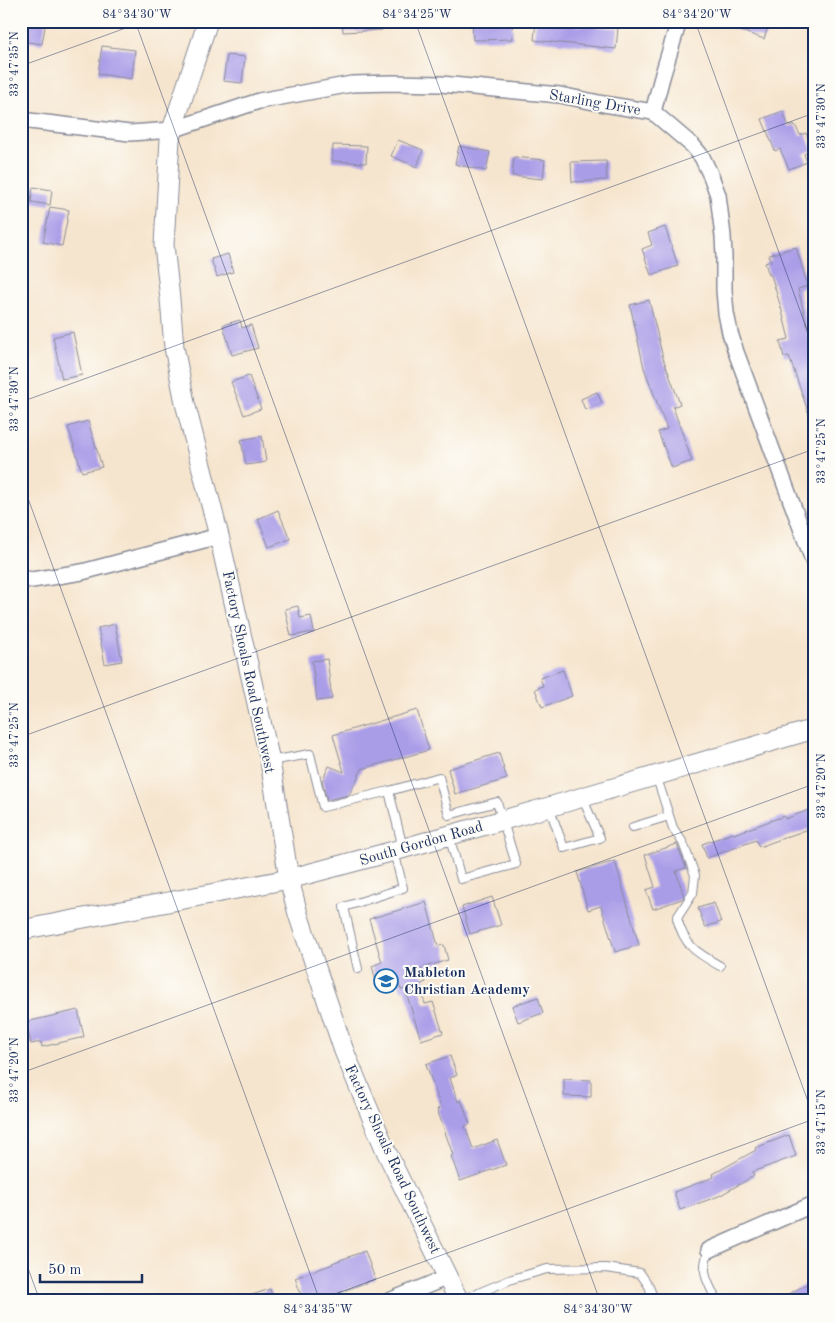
<svg xmlns="http://www.w3.org/2000/svg" width="835" height="1322" viewBox="0 0 835 1322" font-family="'Old Standard TT',serif">
  <style>
    .building { fill: #aa9de8 }
    .lines { fill: none; stroke-linecap: round; stroke-linejoin: round }
    .service-casing { stroke: #888a96; stroke-width: 10 }
    .minor-casing { stroke: #888a96; stroke-width: 18 }
    .tertiary-casing { stroke: #888a96; stroke-width: 21 }
    .service { stroke: #fff; stroke-width: 8 }
    .minor { stroke: #fff; stroke-width: 15 }
    .tertiary { stroke: #fff; stroke-width: 19 }
    .ticks { fill: none; stroke: #1b2f5e; stroke-width: 1; stroke-opacity: 0.45 }
    .labels { text-anchor: middle; stroke-width: 4; stroke-linejoin: round; paint-order: stroke }
    .street-label { font-size: 15px; fill: #1b2f5e; stroke: #fdfcf7 }
    .poi-label { font-size: 15px; font-weight: bold; fill: #1b2f5e; stroke: #fdfcf7; text-anchor: start }
    .neatline { fill: none; stroke: #1b2f5e; stroke-width: 2 }
    .ticks-label { font-size: 12px; text-anchor: middle; fill: #1b2f5e }
  </style>
  <rect width="100%" height="100%" fill="#fdfcf7"/>
  <filter id="ink" filterUnits="userSpaceOnUse"><feTurbulence type="fractalNoise" baseFrequency=".02" numOctaves="2"/><feDisplacementMap in="SourceGraphic" scale="10" xChannelSelector="R" yChannelSelector="G"/><feConvolveMatrix kernelMatrix="1 2 1 2 8 2 1 2 1" color-interpolation-filters="sRGB"/></filter>
  <filter id="wash" filterUnits="userSpaceOnUse"><feTurbulence type="fractalNoise" baseFrequency=".0096" numOctaves="4" result="noise"/><feDisplacementMap in="SourceGraphic" scale="20" xChannelSelector="R" yChannelSelector="G"/><feGaussianBlur stdDeviation="1.12" result="paint"/><feColorMatrix in="noise" values="0 0 0 0 0 0 0 0 0 0 0 0 0 0 0 0 0 1.4 0 .05"/><feComposite in="paint" operator="in"/></filter>
  <g filter="url(#wash)">
    <rect width="100%" height="100%" fill="#f6e5ce"/>
    <g id="blocks">
      <g class="building">
        <polygon points="21,21 46,21 42,44 21,41"/>
        <polygon points="342,21 382,21 382,30 343,32"/>
        <polygon points="472,21 512,21 513,39 473,40"/>
        <polygon points="536,21 544,22 544,21 563,21 563,22 572,23 572,25 618,28 616,49 534,40"/>
        <polygon points="718,21 770,21 764,39 718,23"/>
        <polygon points="102,46 135,50 132,79 98,74"/>
        <polygon points="227,55 245,57 242,83 223,81"/>
        <polygon points="783,111 789,127 795,125 800,135 806,133 812,150 804,154 807,162 789,169 780,149 775,151 762,119"/>
        <polygon points="398,140 423,150 417,167 391,156"/>
        <polygon points="333,145 367,146 366,163 332,161"/>
        <polygon points="459,146 490,152 486,171 455,164"/>
        <polygon points="514,157 545,160 543,179 512,176"/>
        <polygon points="606,161 607,180 572,182 571,162"/>
        <polygon points="33,187 52,190 50,205 31,202"/>
        <polygon points="50,207 69,210 62,246 43,242"/>
        <polygon points="665,227 678,266 651,275 642,249 652,245 648,233"/>
        <polygon points="796,247 808,286 798,289 808,329 811,328 814,339 814,423 812,423 789,356 784,357 780,341 789,339 782,311 771,275 769,275 765,263 771,261 769,255"/>
        <polygon points="228,254 233,272 217,277 211,259"/>
        <polygon points="649,300 663,358 680,404 673,407 692,461 672,468 658,432 667,429 644,368 630,305"/>
        <polygon points="240,320 242,328 251,325 258,348 232,355 223,325"/>
        <polygon points="73,332 82,375 62,379 53,337"/>
        <polygon points="249,376 261,409 244,415 231,382"/>
        <polygon points="597,392 602,403 585,410 581,399"/>
        <polygon points="88,421 102,467 82,472 68,427"/>
        <polygon points="262,436 266,462 246,465 241,440"/>
        <polygon points="278,510 290,539 269,547 258,519"/>
        <polygon points="298,606 300,618 311,616 314,632 291,636 285,609"/>
        <polygon points="115,624 122,661 105,664 98,628"/>
        <polygon points="327,659 332,699 317,701 312,661"/>
        <polygon points="563,670 572,696 542,707 535,689 543,686 540,678"/>
        <polygon points="417,710 429,750 362,769 349,795 327,800 322,781 329,766 344,772 333,735"/>
        <polygon points="499,753 507,779 455,794 448,769"/>
        <polygon points="814,808 814,827 759,847 756,840 707,858 702,844 733,833 734,834 784,816 785,819"/>
        <polygon points="677,844 686,868 676,871 684,897 682,899 653,909 646,890 655,887 645,855"/>
        <polygon points="615,861 639,945 615,952 601,906 588,910 577,872"/>
        <polygon points="492,897 501,925 470,934 462,907"/>
        <polygon points="426,902 438,946 444,945 448,960 421,968 426,982 419,985 425,1004 433,1002 443,1033 421,1040 405,989 401,990 396,975 376,981 372,966 382,962 369,919"/>
        <polygon points="714,903 721,922 705,927 698,908"/>
        <polygon points="538,997 543,1013 518,1022 512,1006"/>
        <polygon points="78,1010 84,1037 42,1047 41,1042 31,1044 26,1022"/>
        <polygon points="450,1056 457,1075 450,1078 458,1102 461,1100 470,1124 465,1126 473,1149 497,1140 506,1165 460,1181 451,1156 453,1155 437,1109 441,1108 426,1064"/>
        <polygon points="564,1079 591,1080 591,1097 564,1096"/>
        <polygon points="789,1135 796,1156 752,1172 754,1176 719,1196 680,1210 674,1192 714,1177 713,1174 756,1150 755,1148"/>
        <polygon points="365,1251 375,1279 336,1294 336,1296 323,1301 314,1301 313,1296 303,1300 295,1278 333,1264 332,1263"/>
        <polygon points="814,1280 814,1301 776,1301"/>
        <polygon points="270,1289 274,1301 241,1301 240,1299"/>
      </g>
    </g>
  </g>
  <g filter="url(#ink)">
    <use href="#blocks" fill-opacity="0" stroke="#888a96" stroke-width="1"/>
    <g class="lines">
      <g class="service-casing">
        <g id="service">
          <polyline points="270,761 310,754 323,807 389,791"/>
          <path d="M 656,775 L 673,828 L 683,843 L 695,875 L 693,893 L 677,918 C 684,946 697,953 720,966"/>
          <polyline points="549,807 564,848 600,838 582,797"/>
          <polyline points="633,827 669,816"/>
          <polyline points="403,848 389,791 439,777 449,815 497,802 516,864 461,879 449,835"/>
          <polyline points="358,969 344,907 403,888 394,851"/>
          <path d="M 709,1250 C 700,1272 707,1281 717,1301"/>
          <polyline points="459,1301 512,1279 547,1269 606,1268 640,1273 649,1286 654,1301"/>
        </g>
      </g>
      <g class="minor-casing">
        <g id="minor">
          <polyline points="653,112 662,77 679,21"/>
          <polyline points="21,120 130,133 172,130 259,101 352,84 392,83 441,84 560,95 604,104 653,112 693,146 702,157 711,176 718,195 723,236 724,256 724,290 726,313 730,333 736,352 814,563"/>
          <polyline points="21,578 32,580 82,572 219,536"/>
          <polyline points="709,1250 814,1204"/>
          <polyline points="389,1301 448,1277"/>
        </g>
      </g>
      <g class="tertiary-casing">
        <g id="tertiary">
          <polyline points="208,21 172,130 170,139 164,245 170,299 174,347 185,403 219,536 270,761 289,879 298,914 344,1051 386,1151 459,1301"/>
          <polyline points="21,930 289,879 394,851 549,807 814,729"/>
        </g>
      </g>
      <use href="#service" class="service"/>
      <use href="#minor" class="minor"/>
      <use href="#tertiary" class="tertiary"/>
    </g>
  </g>
  <path class="ticks" d="M 135,21 L 600,1301M 415,21 L 814,1118M 695,21 L 814,349M 21,66 L 145,21M 21,402 L 814,113M 21,479 L 320,1301M 21,737 L 814,449M 21,1073 L 814,784M 21,1249 L 40,1301M 316,1301 L 814,1119"/>
  <defs>
    <g id="school-ring" transform="scale(1.25)"><circle r="9.5" fill="#fdfcf7" stroke="#1f6fb2" stroke-width="1.5"/><path d="M0-5L7-2L0 1L-7-2ZM-4 1L0 2.5L4 1V4Q0 6-4 4Z" fill="#1f6fb2"/></g>
  </defs>
  <g fill-rule="evenodd">
    <use href="#school-ring" x="386" y="981"/>
  </g>
  <g class="labels">
    <g class="street-label">
      <text transform="translate(595 102) rotate(10)" y="5">Starling Drive</text>
      <text transform="translate(249 672) rotate(78)" y="5">Factory Shoals Road Southwest</text>
      <text transform="translate(421 843) rotate(-16)" y="5">South Gordon Road</text>
      <text transform="translate(393 1159) rotate(65)" y="5">Factory Shoals Road Southwest</text>
    </g>
    <g class="poi-label">
      <text x="404" y="977">Mableton<tspan x="404" dy="17">Christian Academy</tspan></text>
    </g>
  </g>
  <rect width="835" height="1322" fill="none" stroke="#fdfcf7" stroke-width="55"/>
  <path d="M40 1274v8h102v-8" fill="none" stroke="#1b2f5e" stroke-width="2.5"/>
  <text x="48" y="1274" font-size="15" fill="#1b2f5e" stroke="#fdfcf7" stroke-width="4" paint-order="stroke">50 m</text>
  <rect x="28" y="28" width="780" height="1266" class="neatline"/>
  <g class="ticks-label">
    <text x="137" y="18">84°34'30"W</text>
    <text x="417" y="18">84°34'25"W</text>
    <text x="697" y="18">84°34'20"W</text>
    <text transform="translate(14 64) rotate(-90)" y="4">33°47'35"N</text>
    <text transform="translate(821 116) rotate(-90)" y="4">33°47'30"N</text>
    <text transform="translate(14 399) rotate(-90)" y="4">33°47'30"N</text>
    <text transform="translate(821 451) rotate(-90)" y="4">33°47'25"N</text>
    <text transform="translate(14 735) rotate(-90)" y="4">33°47'25"N</text>
    <text transform="translate(821 786) rotate(-90)" y="4">33°47'20"N</text>
    <text transform="translate(14 1070) rotate(-90)" y="4">33°47'20"N</text>
    <text transform="translate(821 1122) rotate(-90)" y="4">33°47'15"N</text>
    <text x="318" y="1313">84°34'35"W</text>
    <text x="598" y="1313">84°34'30"W</text>
  </g>
</svg>
